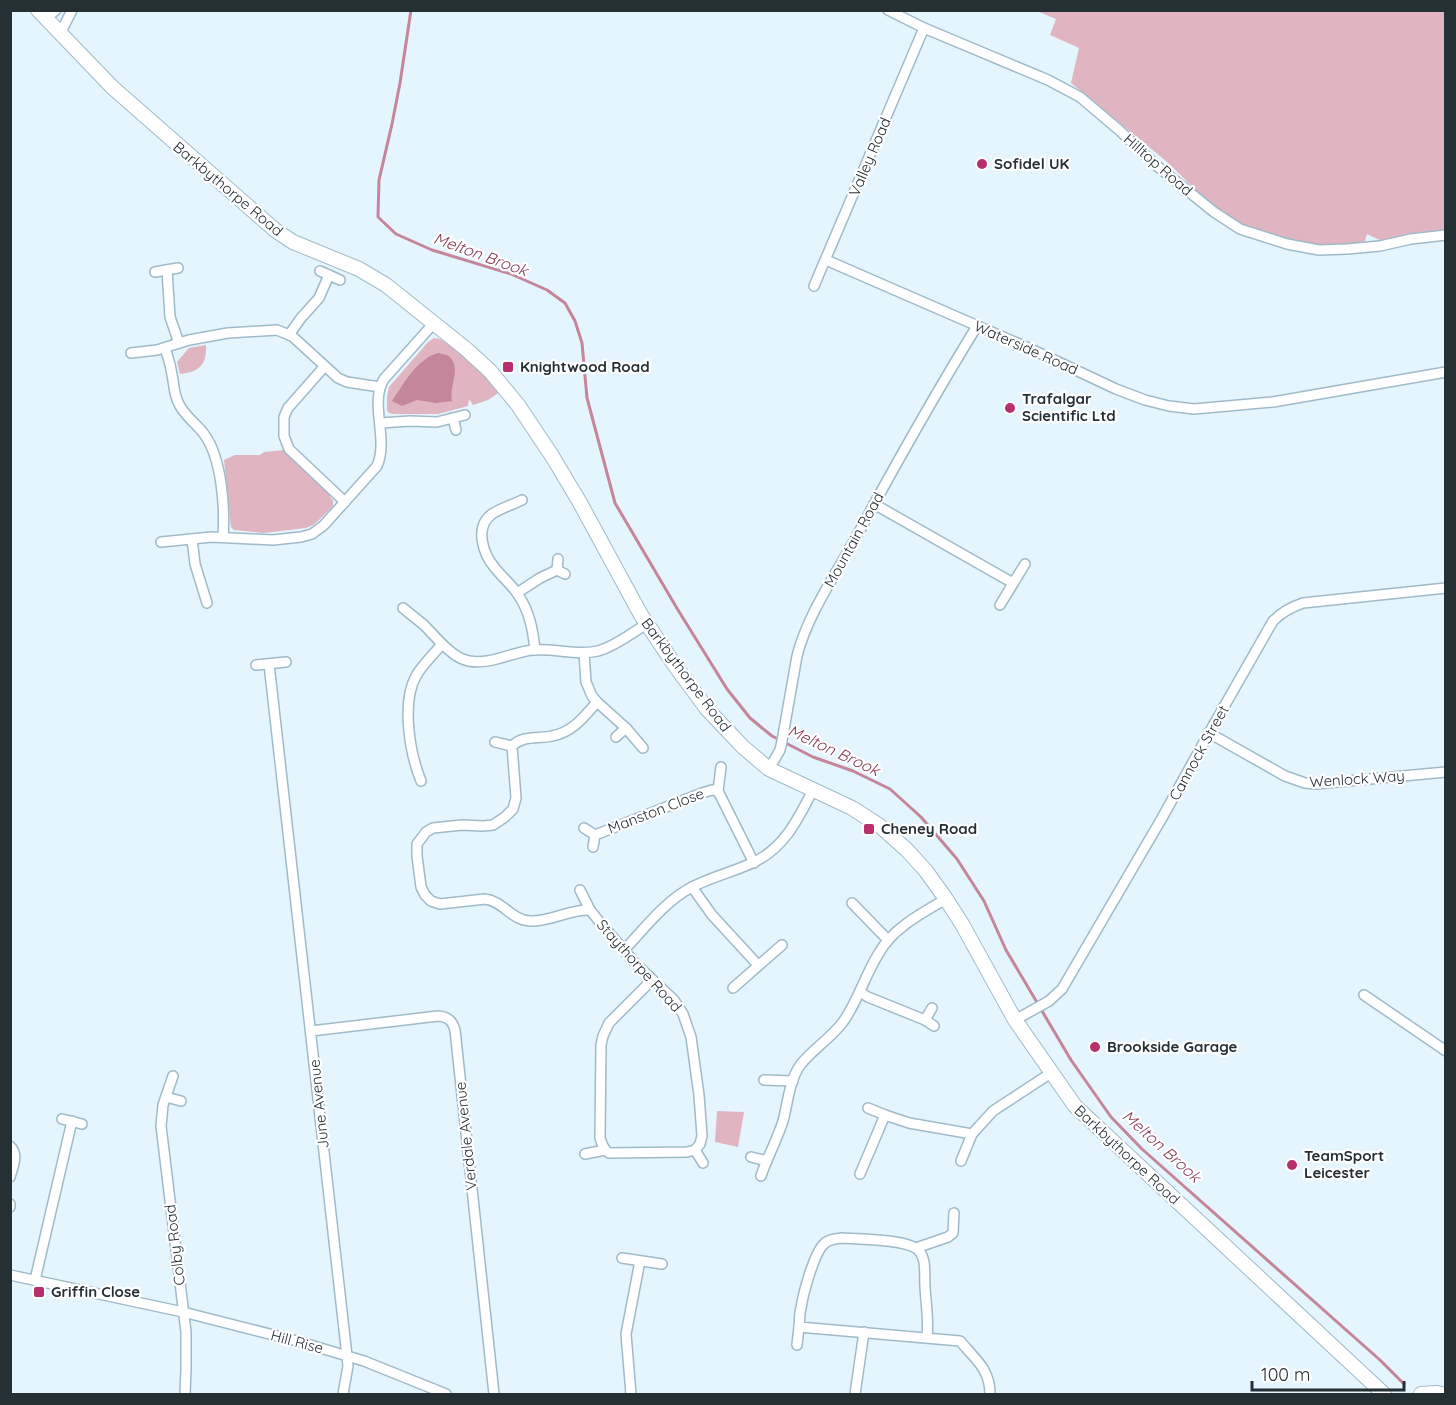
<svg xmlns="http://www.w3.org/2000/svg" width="1456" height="1405" viewBox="0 0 1456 1405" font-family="Quicksand,sans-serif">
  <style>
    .green { fill: #e0b4c1 }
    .water { fill: #c5859a }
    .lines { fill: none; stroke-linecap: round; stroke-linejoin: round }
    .stream { stroke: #c5859a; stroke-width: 3 }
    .street-casing { stroke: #9fbbc9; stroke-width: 12 }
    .secondary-casing { stroke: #9fbbc9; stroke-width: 16 }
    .street { stroke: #fff; stroke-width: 9 }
    .secondary { stroke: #fff; stroke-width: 14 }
    .poi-dot { fill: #b82f6d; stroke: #fff; stroke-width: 2 }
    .labels { text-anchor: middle; stroke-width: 4.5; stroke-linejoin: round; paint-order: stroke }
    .street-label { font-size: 15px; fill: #253035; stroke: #fff }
    .poi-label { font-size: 15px; font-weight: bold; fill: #253035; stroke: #fff; text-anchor: start }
    .water-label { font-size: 16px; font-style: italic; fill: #873857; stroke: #fff }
  </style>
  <rect width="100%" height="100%" fill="#e4f5fe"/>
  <g class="green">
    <polygon points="1037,11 1445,11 1445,234 1388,244 1367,234 1363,248 1309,248 1227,220 1166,161 1071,83 1079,48 1050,35 1056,19"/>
    <path d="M 434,338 C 453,339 487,378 500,392 L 488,400 L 473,405 L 469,399 L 468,406 L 438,414 L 393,414 L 389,413 L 387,410 L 387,396 L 389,387 L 428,342 Z"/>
    <path d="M 206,345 C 207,365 199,372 180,374 L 177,362 L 189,348 Z"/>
    <polygon points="284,450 292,459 331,496 330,497 333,500 333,506 320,519 313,525 306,528 264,533 234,530 231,527 224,460 235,455 260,455 264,452"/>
    <polygon points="717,1111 744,1112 738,1147 715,1142"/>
  </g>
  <path class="water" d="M 439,353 L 449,356 C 462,369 449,385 452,401 L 436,403 L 417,400 L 402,406 L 392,401 C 403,385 418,357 439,353 Z"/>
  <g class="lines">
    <polyline class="stream" points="411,10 400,83 392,124 379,180 378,217 396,234 432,250 511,274 547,290 565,303 575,321 582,343 587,398 615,503 678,610 727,689 750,718 772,736 813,757 853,771 890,789 921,817 957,859 984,901 1006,950 1071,1060 1111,1117 1142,1149 1380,1360 1404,1384"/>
    <g class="street-casing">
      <g id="street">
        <polyline points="888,10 924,28 1048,80 1080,97 1119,130 1157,166 1214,212 1240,229 1287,244 1319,250 1347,249 1380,246 1411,239 1446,235"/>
        <polyline points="46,19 56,10"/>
        <polyline points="60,34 72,10"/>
        <polyline points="826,260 1033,350 1116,389 1145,400 1169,406 1194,409 1273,402 1446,372"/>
        <polyline points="167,270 170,317 179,343"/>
        <polyline points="320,271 340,280"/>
        <polyline points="155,272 178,268"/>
        <polyline points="814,286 924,28"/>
        <polyline points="289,335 301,318 319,298 329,275"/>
        <path d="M 165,348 C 168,357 171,366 172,375 C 174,384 174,394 178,402 C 183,415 196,423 204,434 C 222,458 225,508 223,537"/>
        <polyline points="131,353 157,350 189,340 228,333 277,330 292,336 338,378 347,382 380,387"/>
        <polyline points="324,367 288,408 284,417 284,436 289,449 345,502"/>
        <polyline points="453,418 456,430"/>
        <polyline points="380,423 410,421 437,422 465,415"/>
        <path d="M 522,500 C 512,505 501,508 492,514 C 474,527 483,554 495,568 C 503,578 513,586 519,596 C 530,613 533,631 535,650"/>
        <polyline points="874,504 1013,583"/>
        <polyline points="192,539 195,564 207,603"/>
        <path d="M 161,542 L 212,537 L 273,540 L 301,537 L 312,534 L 324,525 L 377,466 C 389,439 369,403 384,379 L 434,323"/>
        <polyline points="558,559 557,570 565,574"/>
        <polyline points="517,593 540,578 557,570"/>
        <polyline points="1000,605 1025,564"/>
        <polyline points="403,608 424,625 442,644"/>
        <polyline points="584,653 586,682 592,696 597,702 626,728 643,748"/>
        <polyline points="269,664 347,1356 348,1366 343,1394"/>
        <polyline points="256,665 286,662"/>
        <polyline points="1209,733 1285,776 1305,783 1316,784 1446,772"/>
        <polyline points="616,737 626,728"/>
        <polyline points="495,742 512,746"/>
        <polyline points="721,767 718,791 754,863"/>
        <path d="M 769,769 L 780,750 L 782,741 L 797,656 C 807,616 834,577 854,541 C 893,469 934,396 977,326"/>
        <path d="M 421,781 C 410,754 401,703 416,676 C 422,665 434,654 442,644 C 451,652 458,659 469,661 C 491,665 512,652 533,650 C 555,648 577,656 598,651 C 616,646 631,633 647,624"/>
        <polyline points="584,828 595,835 593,847"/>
        <polyline points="595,835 702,793 712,790 718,791"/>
        <polyline points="692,887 712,915 758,965"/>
        <polyline points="580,890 590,910 603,926 634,962 674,1000 683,1014 691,1037 699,1095 702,1136 700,1144 695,1150"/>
        <polyline points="852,903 888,940"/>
        <path d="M 590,910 C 569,909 551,922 530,921 C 511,920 503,901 485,899 L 440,904 L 431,901 L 425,895 L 421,887 L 417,856 L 417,844 L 426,832 L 433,828 L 462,825 L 483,826 L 493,825 L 505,817 L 513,809 L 516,798 L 512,746 C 523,735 538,739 552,736 C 573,732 584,717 597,702"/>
        <path d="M 624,950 C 645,928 665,901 692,887 C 711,877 733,872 752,863 C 784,849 798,819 813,790"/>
        <path d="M 652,980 L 609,1023 L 603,1036 L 601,1045 L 600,1138 C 602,1144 603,1149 609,1153 L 687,1152 L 695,1150 L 703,1163"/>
        <polyline points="733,988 782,945"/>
        <polyline points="860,992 868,997 925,1020 934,1026"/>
        <polyline points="1364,995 1446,1051"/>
        <polyline points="925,1020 932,1008"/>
        <path d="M 1015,1020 L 1049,1001 L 1062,989 L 1162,818 L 1209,733 L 1273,621 C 1282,612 1291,607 1303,603 L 1446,588"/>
        <path d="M 311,1031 L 438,1016 C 448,1017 452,1020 455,1030 L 494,1394"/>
        <polyline points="173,1076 163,1105 161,1126 186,1332 186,1369 185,1394"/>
        <polyline points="764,1080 793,1081"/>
        <polyline points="166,1097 181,1101"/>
        <polyline points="868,1108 885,1115"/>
        <polyline points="62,1119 82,1124"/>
        <path d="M 10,1146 C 19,1154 13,1167 10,1177"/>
        <polyline points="585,1154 605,1150"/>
        <polyline points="751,1157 767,1161"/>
        <polyline points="961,1161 972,1134"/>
        <polyline points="860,1174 885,1115 909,1123 972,1134 993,1111 1051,1073"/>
        <path d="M 761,1176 C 767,1158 777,1140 783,1121 C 788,1103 789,1080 801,1064 C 813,1049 831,1038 843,1022 C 858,1001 865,975 879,953 C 893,928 922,913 946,899"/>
        <polyline points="10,1204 10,1207"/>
        <polyline points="916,1248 948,1237 953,1233 954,1213"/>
        <polyline points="622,1258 662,1264"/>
        <polyline points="10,1275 183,1312 297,1341 364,1361 446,1394"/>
        <polyline points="35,1280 72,1121"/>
        <path d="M 927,1338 C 929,1321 926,1305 925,1287 C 924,1276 927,1260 919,1251 C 910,1239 858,1239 842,1238 C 835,1239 829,1239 824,1244 C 814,1253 803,1294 801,1308 C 799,1314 800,1321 799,1327 L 960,1341 C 975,1359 990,1369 990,1394"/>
        <polyline points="797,1345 799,1327"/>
        <polyline points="631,1394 626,1334 640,1261"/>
        <polyline points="855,1394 864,1332"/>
      </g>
    </g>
    <g class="secondary-casing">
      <g id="secondary">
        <polyline points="38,10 112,87 275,230 293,242 359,269 386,285 466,349 490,371 518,405 552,456 579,501 641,615 676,667 707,709 743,747 769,769 852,808 880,826 907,850 926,871 946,899 962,924 1015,1020 1075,1106 1384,1394"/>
        <polyline points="1421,1394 1437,1393 1442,1394"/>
      </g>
    </g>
    <use href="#street" class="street"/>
    <use href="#secondary" class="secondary"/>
  </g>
  <g class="poi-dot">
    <circle cx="982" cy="164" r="6"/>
    <rect x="502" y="361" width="12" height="12" rx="3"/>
    <circle cx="1010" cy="408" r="6"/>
    <rect x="863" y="823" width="12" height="12" rx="3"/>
    <circle cx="1095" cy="1047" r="6"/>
    <circle cx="1292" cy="1165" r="6"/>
    <rect x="33" y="1286" width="12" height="12" rx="3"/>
  </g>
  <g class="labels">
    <g class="street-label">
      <text transform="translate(870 157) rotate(-67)" y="5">Valley Road</text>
      <text transform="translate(1158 165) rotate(41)" y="5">Hilltop Road</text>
      <text transform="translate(228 189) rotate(40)" y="5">Barkbythorpe Road</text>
      <text transform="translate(1026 348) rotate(24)" y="5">Waterside Road</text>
      <text transform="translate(854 540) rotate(-61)" y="5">Mountain Road</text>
      <text transform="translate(686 675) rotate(53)" y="5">Barkbythorpe Road</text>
      <text transform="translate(1199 753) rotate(-61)" y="5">Cannock Street</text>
      <text transform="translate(1357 779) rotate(-4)" y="5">Wenlock Way</text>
      <text transform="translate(656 811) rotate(-21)" y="5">Manston Close</text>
      <text transform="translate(639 966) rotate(48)" y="5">Staythorpe Road</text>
      <text transform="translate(319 1104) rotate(-96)" y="5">June Avenue</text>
      <text transform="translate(466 1136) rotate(-96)" y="5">Verdale Avenue</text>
      <text transform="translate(1127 1155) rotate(43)" y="5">Barkbythorpe Road</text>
      <text transform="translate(175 1245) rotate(-97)" y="5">Colby Road</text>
      <text transform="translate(297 1342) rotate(15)" y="5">Hill Rise</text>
    </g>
    <g class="poi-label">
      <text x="994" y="169">Sofidel UK</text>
      <text x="520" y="372">Knightwood Road</text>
      <text x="1022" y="404">Trafalgar<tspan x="1022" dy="17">Scientific Ltd</tspan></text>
      <text x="881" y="834">Cheney Road</text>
      <text x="1107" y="1052">Brookside Garage</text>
      <text x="1304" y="1161">TeamSport<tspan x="1304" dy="17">Leicester</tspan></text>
      <text x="51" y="1297">Griffin Close</text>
    </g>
    <g class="water-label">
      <text transform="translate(481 254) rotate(20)" y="6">Melton Brook</text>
      <text transform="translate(834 750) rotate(25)" y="6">Melton Brook</text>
      <text transform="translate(1162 1146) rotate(42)" y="6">Melton Brook</text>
    </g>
  </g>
  <rect width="1456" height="1405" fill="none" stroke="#253035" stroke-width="24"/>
  <path d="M1252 1381v9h152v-9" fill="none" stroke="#253035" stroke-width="3"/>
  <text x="1261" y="1381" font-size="18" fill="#253035" stroke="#ffffff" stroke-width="4.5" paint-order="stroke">100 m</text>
</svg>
